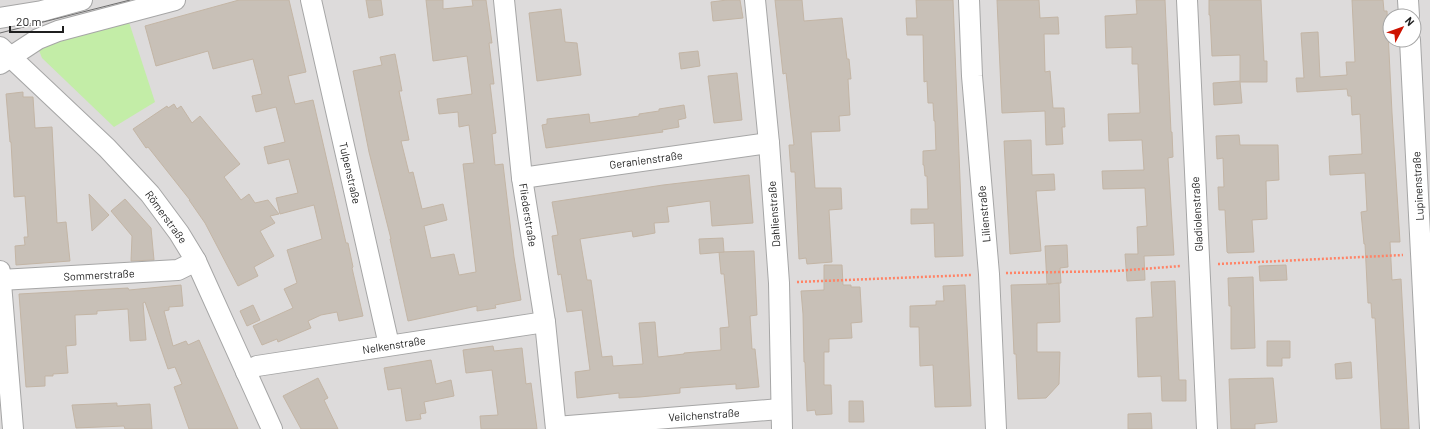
<svg xmlns="http://www.w3.org/2000/svg" width="1430" height="429" viewBox="0 0 1430 429" font-family="Barlow,sans-serif">
  <style>
    .residential { fill: #dddbdb; fill-rule: evenodd }
    .grass { fill: #c3eda7 }
    .building { fill: #c8c0b7; stroke: #c3b5a5 }
    .lines { fill: none; stroke-linecap: round; stroke-linejoin: round }
    .minor-casing { stroke: #a6a6a6; stroke-width: 22 }
    .path { stroke: #ff8366; stroke-width: 2.5; stroke-dasharray: 2 2; stroke-linecap: butt }
    .minor { stroke: #fff; stroke-width: 20 }
    .tram { stroke: #6d6d6d; stroke-width: 1 }
    .labels { text-anchor: middle; stroke-width: 4; stroke-linejoin: round; paint-order: stroke }
    .street-label { font-size: 11px; fill: #1f1f1f; stroke: #fff }
  </style>
  <rect width="100%" height="100%" fill="#f0ede4"/>
  <path class="residential" d="M 0,0 L 1430,0 L 1430,429 L 0,429 ZM 1390,16 L 1414,16 L 1414,40 L 1390,40 Z"/>
  <polygon class="grass" points="128,19 155,102 114,127 42,58 38,48"/>
  <g class="building">
    <polygon points="239,0 289,0 306,72 288,76 295,104 313,100 346,243 348,243 353,267 352,268 363,316 339,321 337,312 321,315 308,321 311,328 278,342 277,339 262,345 253,326 293,308 284,289 297,283 287,250 322,239 314,205 280,214 276,198 298,193 289,159 268,164 264,147 285,142 276,107 256,112 252,96 262,94 253,59 213,69 208,51 156,66 145,26"/>
    <polygon points="366,0 381,0 383,15 369,18"/>
    <polygon points="426,0 443,0 443,9 473,6 472,0 486,0 492,43 489,43 494,84 490,84 496,133 492,134 495,165 503,164 514,257 521,300 495,305 496,308 477,311 477,306 408,321 390,239 391,239 369,152 353,71 382,65 380,57 395,54 402,91 399,91 409,140 401,141 409,173 413,172 422,209 443,204 447,220 424,226 431,258 454,254 459,275 476,272 463,164 474,163 469,125 459,127 458,112 439,114 437,99 472,94 467,56 433,61"/>
    <polygon points="727,0 740,0 743,18 713,21 711,2"/>
    <polygon points="775,0 802,0 804,21 842,18 847,59 849,59 851,79 848,79 850,115 839,116 840,131 811,132 815,188 841,188 842,209 829,210 832,262 807,264 806,258 799,259 795,172 791,172 789,145 794,145 786,73 783,74"/>
    <polygon points="916,0 953,0 963,256 935,257 934,223 911,224 911,209 928,209 927,176 925,176 924,165 923,165 923,151 936,150 935,121 934,121 933,103 928,103 927,81 924,82 923,35 907,35 906,18 917,18"/>
    <polygon points="997,0 1039,0 1040,18 1058,17 1059,34 1044,34 1045,72 1050,71 1053,108 1064,108 1065,127 1062,127 1063,144 1046,145 1045,111 1002,113"/>
    <polygon points="1136,0 1165,0 1171,132 1172,132 1173,157 1168,158 1174,255 1144,256 1145,280 1127,281 1125,254 1138,254 1137,227 1147,226 1145,188 1103,189 1102,171 1144,170 1142,140 1109,141 1108,114 1140,113 1138,68 1138,64 1132,64 1132,47 1106,48 1105,16 1137,14"/>
    <polygon points="1209,0 1261,0 1264,61 1267,61 1267,82 1240,82 1242,103 1214,105 1213,83 1240,81 1240,55 1212,56 1210,15 1209,15"/>
    <polygon points="1352,0 1383,0 1384,11 1387,11 1392,113 1400,242 1390,242 1392,280 1401,279 1409,429 1381,429 1375,318 1372,318 1371,303 1368,303 1365,244 1364,244 1361,212 1367,211 1365,173 1330,175 1329,156 1362,154 1360,114 1352,115 1351,96 1348,96 1347,89 1297,92 1296,78 1304,78 1301,33 1318,32 1320,77 1347,75 1346,62 1355,62"/>
    <polygon points="561,9 565,42 577,43 581,75 537,81 529,13"/>
    <polygon points="698,51 700,66 681,69 679,53"/>
    <polygon points="737,73 742,120 714,123 708,76"/>
    <polygon points="23,92 23,97 33,97 35,128 52,127 57,223 66,222 70,261 16,265 15,246 25,245 24,237 28,237 25,196 14,197 11,142 10,142 6,94"/>
    <polygon points="174,104 177,109 181,106 192,123 200,116 240,164 224,177 241,200 249,194 255,203 268,200 279,214 270,216 275,223 260,231 274,256 254,267 258,276 238,286 205,223 189,200 190,200 148,147 146,148 133,129 167,106 168,108"/>
    <polygon points="684,105 686,118 678,120 679,127 662,130 663,132 546,148 542,125 547,124 547,119 589,114 590,123 639,116 639,114 659,111 659,109"/>
    <polygon points="1239,135 1240,145 1278,145 1279,180 1266,181 1267,219 1252,220 1254,252 1228,253 1227,252 1225,210 1219,210 1218,187 1224,187 1223,158 1217,159 1216,136"/>
    <polygon points="1031,140 1032,175 1054,174 1055,190 1036,191 1041,251 1010,254 1004,141"/>
    <polygon points="749,175 753,223 712,226 710,201 667,207 669,222 654,223 655,233 633,237 632,231 580,239 587,280 591,280 602,357 612,356 613,366 643,364 639,323 655,322 658,357 684,354 684,353 721,350 720,328 729,327 724,274 721,274 719,252 754,251 757,315 750,316 752,349 755,349 759,387 736,389 736,384 680,388 680,393 640,397 619,398 619,393 577,398 575,372 590,370 582,310 567,312 561,274 558,275 552,236 558,235 552,202 663,185"/>
    <polygon points="89,194 109,215 92,231"/>
    <polygon points="125,199 151,228 154,260 131,261 132,236 111,211"/>
    <polygon points="723,238 724,252 700,254 699,239"/>
    <polygon points="1067,245 1068,267 1060,268 1061,283 1048,284 1059,283 1060,322 1037,323 1037,352 1060,352 1059,384 1046,398 1018,399 1016,354 1014,354 1011,285 1047,284 1045,246"/>
    <polygon points="824,265 842,265 843,285 851,285 851,287 860,287 862,322 851,323 852,338 829,339 829,352 824,352 824,385 831,385 832,414 816,415 815,410 807,411 805,362 804,362 803,314 801,291 824,290"/>
    <polygon points="1286,265 1287,280 1260,281 1259,266"/>
    <polygon points="1253,277 1255,348 1231,349 1231,306 1229,306 1228,278"/>
    <polygon points="1175,281 1179,380 1186,380 1186,401 1162,401 1161,376 1138,377 1136,318 1153,317 1151,282"/>
    <polygon points="181,285 183,306 169,307 169,310 164,311 173,346 186,341 188,345 199,340 238,429 189,429 174,387 182,384 175,367 168,369 145,302 143,303 146,340 130,341 128,309 97,311 97,314 75,315 76,345 66,346 68,373 53,374 53,376 45,376 45,386 26,387 19,294 128,288 129,290"/>
    <polygon points="965,285 971,406 935,407 933,365 920,366 919,327 910,327 910,306 936,305 936,301 944,301 943,286"/>
    <polygon points="253,305 260,320 247,326 240,311"/>
    <polygon points="1267,341 1290,341 1290,358 1282,358 1282,366 1267,366"/>
    <polygon points="493,346 494,351 522,348 526,384 531,383 537,429 481,429 480,416 498,415 492,370 466,373 463,350"/>
    <polygon points="431,360 436,384 451,380 454,396 424,402 426,413 420,414 421,419 406,421 401,388 388,390 384,368"/>
    <polygon points="1351,362 1352,378 1336,379 1335,364"/>
    <polygon points="318,378 328,398 324,400 338,429 301,429 283,396"/>
    <polygon points="1273,378 1277,422 1255,424 1255,429 1231,429 1229,379"/>
    <polygon points="849,401 863,401 864,422 849,422"/>
    <polygon points="117,403 117,406 150,404 152,429 125,429 124,426 76,428 72,405"/>
    <polygon points="1151,413 1152,429 1128,429 1128,414"/>
  </g>
  <g class="lines">
    <g class="minor-casing">
      <g id="minor">
        <polyline points="311,0 389,345"/>
        <polyline points="504,0 522,178 545,322 556,429"/>
        <polyline points="755,0 769,143 779,283 782,429"/>
        <polyline points="969,0 972,76 989,274 996,429"/>
        <polyline points="1187,0 1207,429"/>
        <polyline points="1408,0 1409,16"/>
        <polyline points="0,18 42,11 82,0"/>
        <polyline points="1410,40 1430,428"/>
        <polyline points="0,47 107,148 150,194 179,233 196,261 272,429"/>
        <polyline points="0,64 38,39 58,31 175,0"/>
        <polyline points="522,178 769,143"/>
        <polyline points="0,271 13,429"/>
        <polyline points="0,280 178,270 196,261"/>
        <polyline points="246,372 257,366 545,322"/>
        <polyline points="556,427 780,409"/>
      </g>
    </g>
    <g class="path">
      <polyline points="1218,264 1403,255"/>
      <polyline points="1006,273 1116,271 1181,266"/>
      <polyline points="797,282 971,275"/>
    </g>
    <use href="#minor" class="minor"/>
    <polyline class="tram" points="0,33 130,0"/>
  </g>
  <g class="labels">
    <g class="street-label">
      <text transform="translate(646 160) rotate(-8)" y="4">Geranienstraße</text>
      <text transform="translate(350 173) rotate(77)" y="4">Tulpenstraße</text>
      <text transform="translate(1418 186) rotate(-93)" y="4">Lupinenstraße</text>
      <text transform="translate(774 214) rotate(-94)" y="4">Dahlienstraße</text>
      <text transform="translate(984 214) rotate(-95)" y="4">Lilienstraße</text>
      <text transform="translate(1197 214) rotate(-93)" y="4">Gladiolenstraße</text>
      <text transform="translate(528 215) rotate(81)" y="4">Fliederstraße</text>
      <text transform="translate(166 217) rotate(54)" y="4">Römerstraße</text>
      <text transform="translate(99 275) rotate(-3)" y="4">Sommerstraße</text>
      <text transform="translate(394 345) rotate(-9)" y="4">Nelkenstraße</text>
      <text transform="translate(704 415) rotate(-4)" y="4">Veilchenstraße</text>
    </g>
  </g>
  <g transform="translate(1402 28) rotate(49)"><circle r="19" fill="#ffffff" stroke="#a5a5a5"/>
  <path d="M0-3L7 15L0 10L-7 15Z" fill="#cd1200"/>
  <text y="-6" font-size="11" font-weight="bold" text-anchor="middle" fill="#1f1f1f">N</text>
  </g>
  <path d="M10 26v6h53v-6" fill="none" stroke="#1f1f1f" stroke-width="2"/>
  <text x="16" y="26" font-size="12" fill="#1f1f1f" stroke="#ffffff" stroke-width="3" paint-order="stroke">20 m</text>
</svg>
